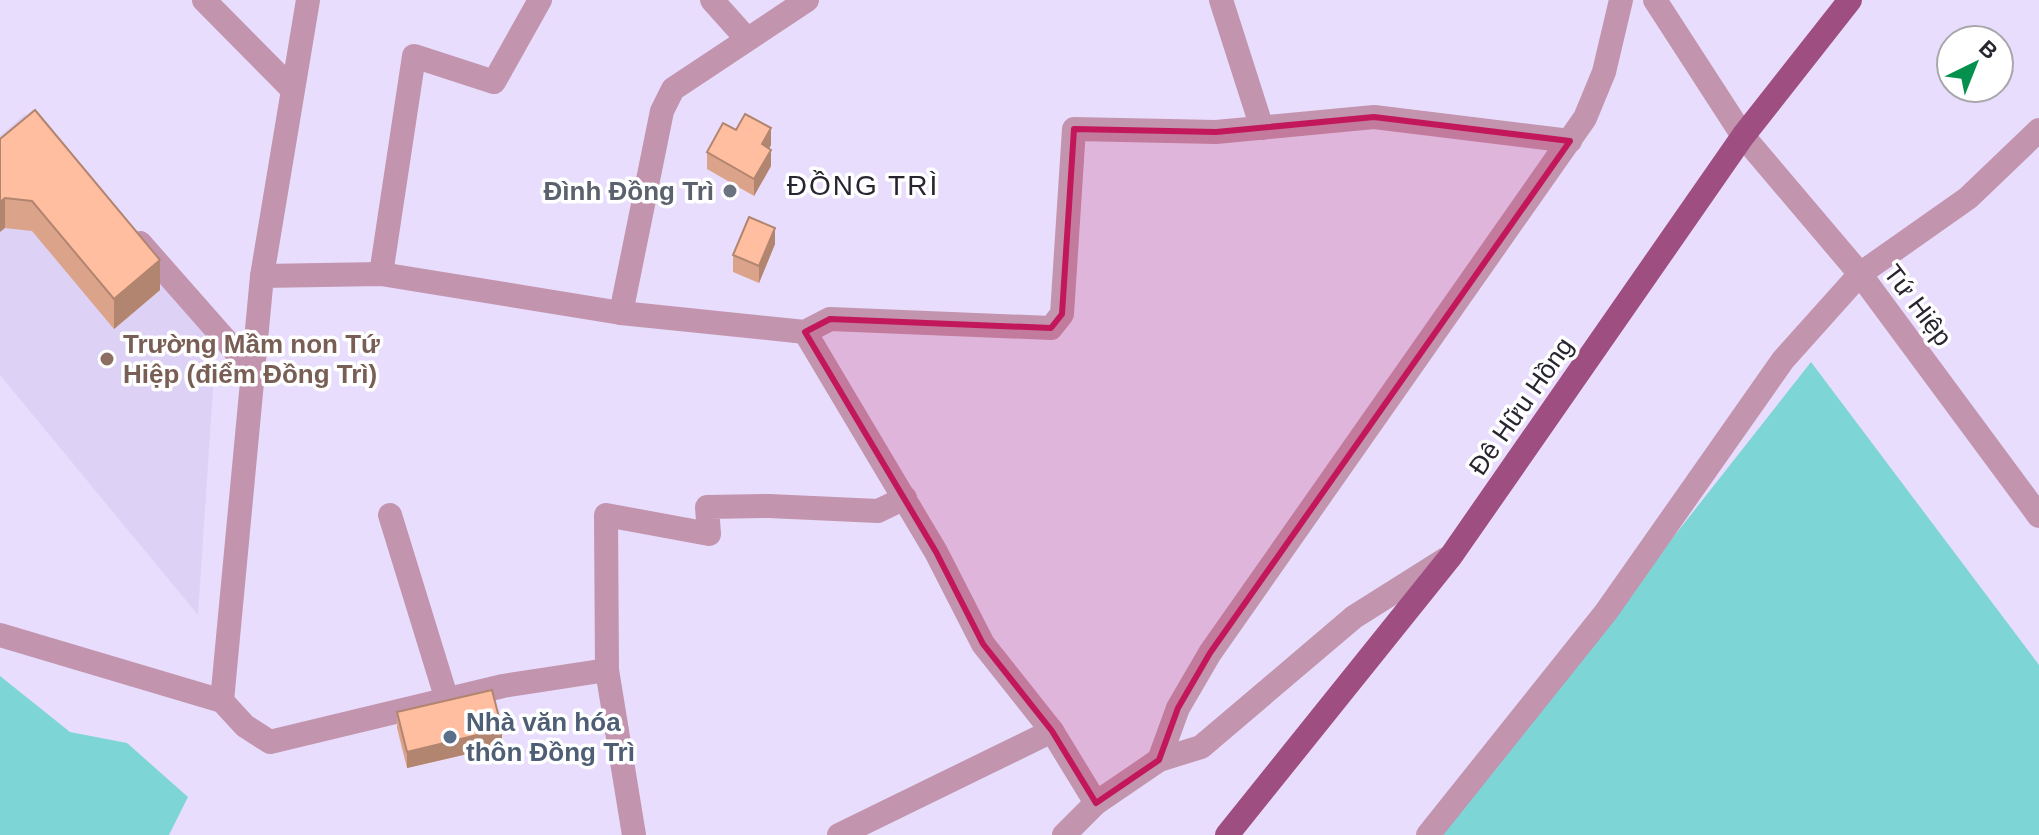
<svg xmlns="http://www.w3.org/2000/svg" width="2039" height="835" viewBox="0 0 2039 835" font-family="Helvetica,sans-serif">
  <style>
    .built { fill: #ddd1f6 }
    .water { fill: #7dd5d5 }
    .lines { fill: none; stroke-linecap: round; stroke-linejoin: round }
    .minor { stroke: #c294ae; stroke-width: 24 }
    .major { stroke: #9f4e81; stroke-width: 24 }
    .wall { fill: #dba38a }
    .shaded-wall { fill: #b28570 }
    .building { fill: #ffbea0; stroke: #b28570; stroke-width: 2 }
    .marked { fill: #c2185b; fill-opacity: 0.2; stroke: #c2185b; stroke-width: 6; stroke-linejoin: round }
    .worship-dot { fill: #6b7280; stroke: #fff; stroke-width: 3 }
    .education-dot { fill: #8d6e63; stroke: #fff; stroke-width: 3 }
    .service-dot { fill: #5c6f8a; stroke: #fff; stroke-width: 3 }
    .labels { text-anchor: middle; stroke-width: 7; stroke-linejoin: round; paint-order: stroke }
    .worship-label { font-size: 26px; font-weight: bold; fill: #5b616d; stroke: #fff; text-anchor: end }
    .street-label { font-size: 26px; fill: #282430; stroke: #fff }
    .education-label { font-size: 26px; font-weight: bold; fill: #785e54; stroke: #fff; text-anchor: start }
    .service-label { font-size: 26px; font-weight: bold; fill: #4e5e75; stroke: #fff; text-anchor: start }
    .neighbourhood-label { font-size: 28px; letter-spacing: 2px; fill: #282430; stroke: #fff }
  </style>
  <rect width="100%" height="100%" fill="#e8ddfc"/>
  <polygon class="built" points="25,114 216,343 198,615 0,375 0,136"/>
  <g class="water">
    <polygon points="1811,362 2039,665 2039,835 1439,835"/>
    <polygon points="0,676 70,732 127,743 188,797 169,835 0,835"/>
  </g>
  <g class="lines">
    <g class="minor">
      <polyline points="204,0 291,88"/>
      <polyline points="712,0 746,38"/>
      <polyline points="1221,0 1262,128"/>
      <polyline points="1655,0 1743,136 1860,274 2039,516"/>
      <polyline points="140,243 252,370"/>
      <polyline points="381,274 414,56 494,82 540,0"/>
      <polyline points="262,276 381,274 621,313 805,332 830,319 1051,328 1062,314 1074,129 1216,132 1374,117 1570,141"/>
      <polyline points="621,313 662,111 673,89 807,0"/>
      <polyline points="805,332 936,552 983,644 1052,731 1096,803"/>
      <polyline points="390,515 447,700"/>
      <polyline points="0,635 222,701 245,726 270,742 503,686 607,670"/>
      <polyline points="222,701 262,276 308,0"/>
      <polyline points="1159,760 1201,747 1354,617 1446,559"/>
      <polyline points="634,835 607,670 606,515 709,534 707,507 769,506 878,511 905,498"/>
      <polyline points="839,835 1052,731"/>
      <polyline points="1064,835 1096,803 1159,760 1178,708 1210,653 1585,118 1604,72 1621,0"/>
      <polyline points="1428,835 1606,612 1783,360 1860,274 1968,198 2039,130"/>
    </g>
    <polyline class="major" points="1227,835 1451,556 1743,136 1850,0"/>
  </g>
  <g class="wall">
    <polygon points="736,130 771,145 769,148 771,166 754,196 707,169 707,152"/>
    <polygon points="0,139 160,290 114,329 32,231 5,228"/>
    <polygon points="775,244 759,283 733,272 733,255"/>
    <polygon points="397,712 502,746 407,768 397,728"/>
  </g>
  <g class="shaded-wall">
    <polygon points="771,128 771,145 762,161 762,144"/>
    <polygon points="771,150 771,166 754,196 754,179"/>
    <polygon points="5,198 5,228 0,232 0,202"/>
    <polygon points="775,228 775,244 759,283 759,266"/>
    <polygon points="160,260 160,290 114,329 114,299"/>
    <polygon points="502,729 502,746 407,768 407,752"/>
  </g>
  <g class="building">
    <polygon points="35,110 160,260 114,299 32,201 5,198 0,202 0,139"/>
    <polygon points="745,114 771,128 762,144 771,150 754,179 707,152 723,123 736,130"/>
    <polygon points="749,217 775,228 759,266 733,255"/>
    <polygon points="492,690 502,729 407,752 397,712"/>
  </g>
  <path class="marked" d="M 1374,117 L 1570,141 L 1210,653 L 1178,708 L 1159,760 L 1096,803 L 1052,731 L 983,644 L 936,552 L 805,332 L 830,319 L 1051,328 L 1062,314 L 1074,129 L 1216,132 Z"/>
  <circle class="worship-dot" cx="730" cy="191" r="8"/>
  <circle class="education-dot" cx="107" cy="359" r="8"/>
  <circle class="service-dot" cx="450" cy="737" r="8"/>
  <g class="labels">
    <g class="worship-label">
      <text x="714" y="200">Đình Đồng Trì</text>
    </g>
    <g class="street-label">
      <text transform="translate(1918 305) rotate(53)" y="9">Tứ Hiệp</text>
      <text transform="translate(1521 406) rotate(-55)" y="9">Đê Hữu Hồng</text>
    </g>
    <g class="education-label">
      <text x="123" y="353">Trường Mầm non Tứ<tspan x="123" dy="30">Hiệp (điểm Đồng Trì)</tspan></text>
    </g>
    <g class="service-label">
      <text x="466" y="731">Nhà văn hóa<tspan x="466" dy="30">thôn Đồng Trì</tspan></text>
    </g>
    <g class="neighbourhood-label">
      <text x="863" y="195">ĐỒNG TRÌ</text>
    </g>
  </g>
  <g transform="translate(1975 64) rotate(43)"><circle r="38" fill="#ffffff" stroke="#a9a7ac" stroke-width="2"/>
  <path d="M0-6L14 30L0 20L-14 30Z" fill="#06904e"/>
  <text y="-12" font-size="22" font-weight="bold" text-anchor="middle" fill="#282430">B</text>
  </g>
</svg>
